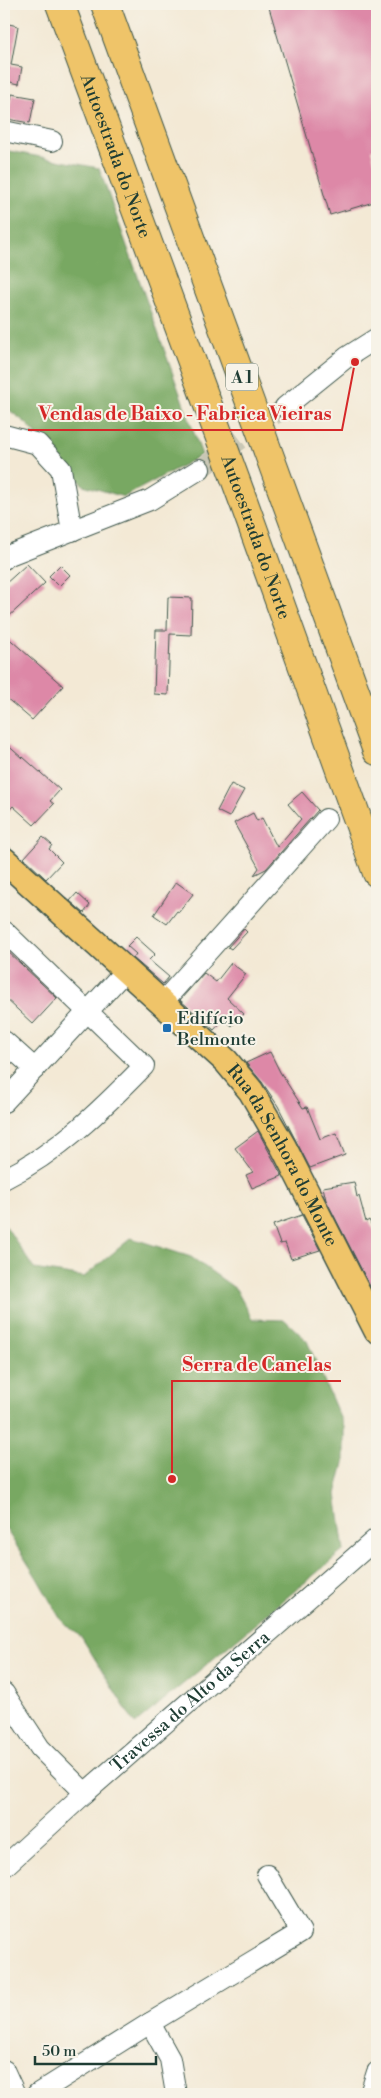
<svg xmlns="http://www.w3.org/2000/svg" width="381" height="2098" viewBox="0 0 381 2098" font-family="'Libre Bodoni',serif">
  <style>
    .forest { fill: #78a862; stroke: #4c724b }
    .building { fill: #dd88a7 }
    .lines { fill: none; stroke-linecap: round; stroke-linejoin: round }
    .minor-tunnel { stroke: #c9c7b5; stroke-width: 20; stroke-dasharray: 20 10; stroke-linecap: butt }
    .minor-casing { stroke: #3f574c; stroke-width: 22 }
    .major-casing { stroke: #3f574c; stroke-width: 28 }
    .highway-casing { stroke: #3f574c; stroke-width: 30 }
    .minor { stroke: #fff; stroke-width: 20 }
    .major { stroke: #efc469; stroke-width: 25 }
    .highway { stroke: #efc469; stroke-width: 28 }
    .poi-dot { fill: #1f6fb2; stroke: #f7f3e8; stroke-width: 2 }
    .labels { text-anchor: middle; stroke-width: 4; stroke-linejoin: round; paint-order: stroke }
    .shield { fill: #f7f3e8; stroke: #60746a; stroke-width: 1 }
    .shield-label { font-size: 16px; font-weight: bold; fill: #1f3d34 }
    .street-label { font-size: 18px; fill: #1f3d34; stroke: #f7f3e8 }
    .poi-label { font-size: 18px; fill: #1f3d34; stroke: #f7f3e8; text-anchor: start }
    .leader { fill: none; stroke: #d62828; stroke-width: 2 }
    .callout-dot { fill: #d62828; stroke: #f7f3e8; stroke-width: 2 }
    .callout-label { font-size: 19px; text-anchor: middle; font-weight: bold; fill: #d62828; stroke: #f7f3e8; stroke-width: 4; stroke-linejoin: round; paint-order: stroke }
  </style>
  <rect width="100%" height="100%" fill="#f7f3e8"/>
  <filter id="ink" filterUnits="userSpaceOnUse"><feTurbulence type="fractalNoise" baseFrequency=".02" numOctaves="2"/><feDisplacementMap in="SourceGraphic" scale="10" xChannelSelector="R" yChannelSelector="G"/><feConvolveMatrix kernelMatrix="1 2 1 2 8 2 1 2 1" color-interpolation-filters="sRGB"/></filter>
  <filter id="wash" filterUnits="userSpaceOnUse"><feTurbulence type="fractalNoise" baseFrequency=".0096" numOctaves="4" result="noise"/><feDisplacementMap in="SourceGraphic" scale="20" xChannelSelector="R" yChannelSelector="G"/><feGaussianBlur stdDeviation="1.12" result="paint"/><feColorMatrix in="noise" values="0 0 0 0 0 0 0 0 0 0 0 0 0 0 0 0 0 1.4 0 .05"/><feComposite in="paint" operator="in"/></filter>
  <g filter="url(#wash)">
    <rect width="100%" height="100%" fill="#f3e9d5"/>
    <g class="forest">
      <polygon points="4,150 99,168 202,455 124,497 83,485 26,423 4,406"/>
      <polygon points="4,1223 34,1269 84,1277 131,1238 191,1257 236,1289 252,1319 285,1320 307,1341 344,1427 344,1463 336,1494 344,1550 135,1724 82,1638 61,1620 37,1578 4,1526"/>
    </g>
    <g id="blocks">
      <g class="building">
        <polygon points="268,4 377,4 377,148 371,150 377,170 377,201 330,215"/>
        <polygon points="4,23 18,26 11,65 22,67 19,84 6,81 9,68 4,67"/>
        <polygon points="12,94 35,98 30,123 7,119"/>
        <polygon points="27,564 45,583 4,621 4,585"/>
        <polygon points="60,565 70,575 59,586 49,576"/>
        <polygon points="168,597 192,598 191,635 170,634 168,695 154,694 156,630 167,630"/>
        <polygon points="4,634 63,686 32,720 4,696"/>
        <polygon points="4,742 22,758 23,757 60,790 50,801 54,804 34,825 13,806 4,816"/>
        <polygon points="231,784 244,790 229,817 217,811"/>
        <polygon points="302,792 318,810 266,869 254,875 259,868 234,823 253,813 257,821 262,818 277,847 301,819 288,804"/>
        <polygon points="43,837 52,845 49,849 62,862 46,879 24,858"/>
        <polygon points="176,882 193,894 179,912 177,911 167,924 154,915"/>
        <polygon points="77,893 90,905 84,913 70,901"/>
        <polygon points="244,929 247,932 231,949 228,947"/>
        <polygon points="136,937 155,954 149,960 169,977 163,984 133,958 136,954 127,946"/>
        <polygon points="4,948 57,998 33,1024 4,997"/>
        <polygon points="231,963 246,974 227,998 244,1014 232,1026 224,1019 214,1030 180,1000 204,973 216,982"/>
        <polygon points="270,1052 280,1072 303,1108 307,1107 320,1139 336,1133 345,1155 310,1168 278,1106 262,1082 246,1063"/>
        <polygon points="258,1131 282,1176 252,1188 246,1175 253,1172 235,1148"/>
        <polygon points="354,1182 357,1197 359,1196 366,1222 369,1220 377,1236 377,1300 326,1200 323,1187"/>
        <polygon points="302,1215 320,1250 291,1259 285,1243 280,1244 273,1225"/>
      </g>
    </g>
  </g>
  <g filter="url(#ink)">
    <use href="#blocks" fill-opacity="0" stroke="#3f574c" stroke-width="1"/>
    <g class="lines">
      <polyline class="minor-tunnel" points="200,469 285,407"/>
      <g class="minor-casing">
        <g id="minor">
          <polyline points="4,131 52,141"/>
          <polyline points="285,407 347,357 377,338"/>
          <polyline points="4,435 38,444 61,469 72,531"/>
          <polyline points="4,559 7,556 150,500 200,469"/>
          <path d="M 4,931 L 144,1066 C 102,1109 59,1152 4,1179"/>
          <polyline points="161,1004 326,819"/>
          <polyline points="4,1041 35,1069"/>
          <polyline points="4,1102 125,971"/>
          <polyline points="4,1693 40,1748 85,1793"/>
          <path id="s1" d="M 4,1867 L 85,1793 L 377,1538"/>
          <polyline points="150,2023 170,2059 176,2094"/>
          <polyline points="4,2070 15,2094"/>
          <polyline points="37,2094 150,2023 301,1932 267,1875"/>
          <polyline points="370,2094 377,2072"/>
        </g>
      </g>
      <g class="major-casing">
        <g id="major">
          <path id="s2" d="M 4,860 L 226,1061 L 251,1091 L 283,1146 L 377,1331"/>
        </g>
      </g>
      <g class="highway-casing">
        <g id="highway">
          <path id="s3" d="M 60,4 L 244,503 L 377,873"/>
          <polyline points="105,4 377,751"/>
        </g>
      </g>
      <use href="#minor" class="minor"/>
      <use href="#major" class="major"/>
      <use href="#highway" class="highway"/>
    </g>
  </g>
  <rect class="poi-dot" x="162" y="1023" width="10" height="10" rx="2.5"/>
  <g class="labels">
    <rect class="shield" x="226" y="363.5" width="32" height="27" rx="4"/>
    <g class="shield-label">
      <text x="242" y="383">A 1</text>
    </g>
    <g class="street-label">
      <text dy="6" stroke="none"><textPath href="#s3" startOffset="162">Autoestrada do Norte</textPath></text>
      <text dy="6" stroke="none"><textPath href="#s3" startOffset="568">Autoestrada do Norte</textPath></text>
      <text dy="6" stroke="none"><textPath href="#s2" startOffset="410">Rua da Senhora do Monte</textPath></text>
      <text dy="6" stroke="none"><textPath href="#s1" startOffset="249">Travessa do Alto da Serra</textPath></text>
    </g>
    <g class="poi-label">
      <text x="177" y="1024">Edifício<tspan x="177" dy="21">Belmonte</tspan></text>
    </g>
  </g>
  <path class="leader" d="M355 362L342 430H28M172 1479L172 1381H341"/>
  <g class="callout-dot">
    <circle cx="355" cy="362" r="5"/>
    <circle cx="172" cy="1479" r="5"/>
  </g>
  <g class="callout-label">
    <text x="185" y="420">Vendas de Baixo - Fabrica Vieiras</text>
    <text x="257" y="1371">Serra de Canelas</text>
  </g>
  <rect width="381" height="2098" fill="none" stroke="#f7f3e8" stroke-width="20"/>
  <path d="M35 2056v8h121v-8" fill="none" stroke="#1f3d34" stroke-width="2.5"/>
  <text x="42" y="2056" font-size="15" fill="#1f3d34" stroke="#f7f3e8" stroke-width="4" paint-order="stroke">50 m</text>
</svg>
